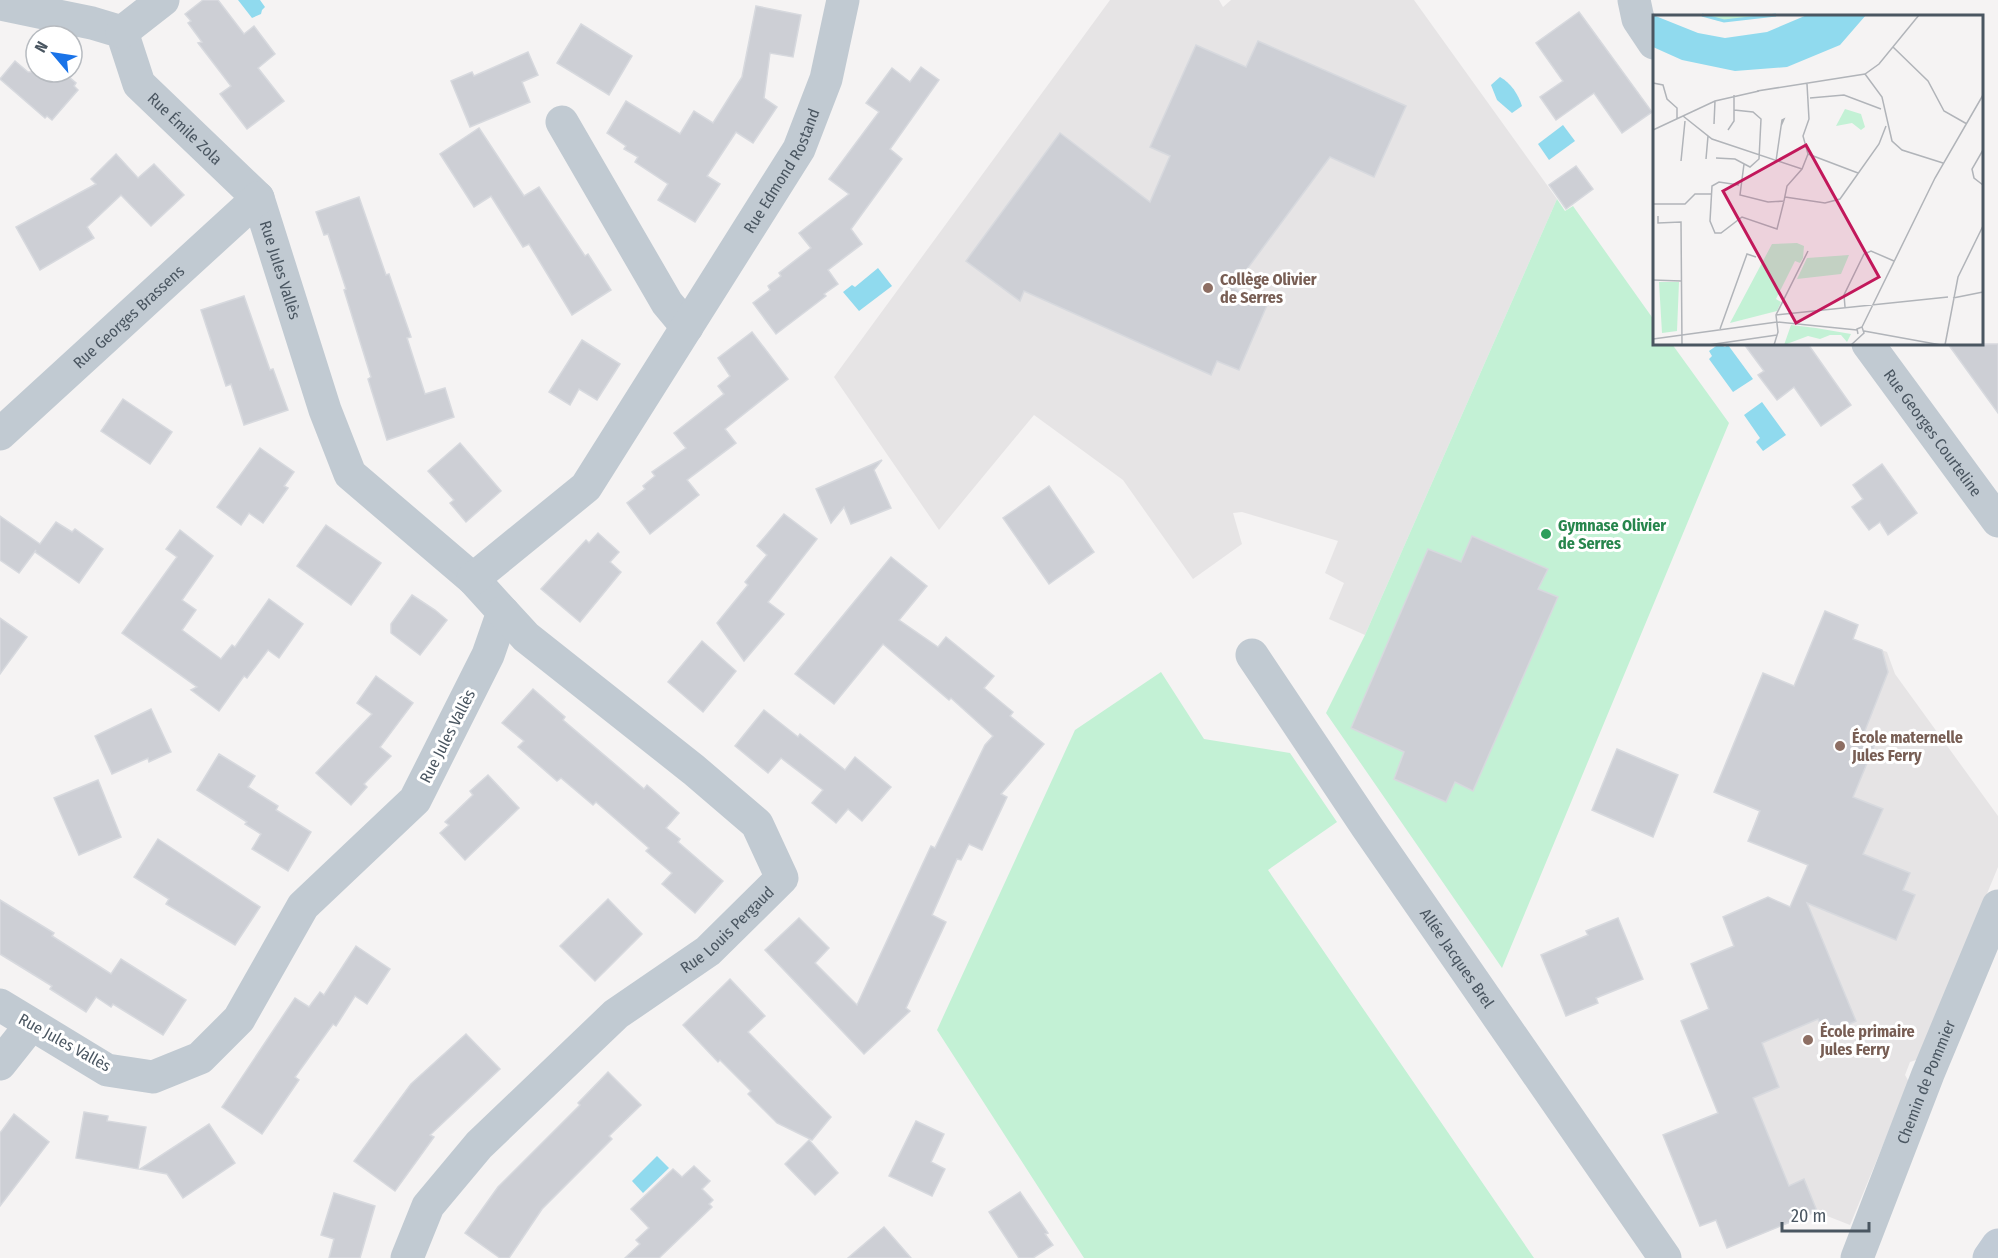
<svg xmlns="http://www.w3.org/2000/svg" width="1998" height="1258" viewBox="0 0 1998 1258" font-family="'Fira Sans Condensed',sans-serif">
  <style>
    .education { fill: #e6e4e5 }
    .green { fill: #c3f1d5 }
    .water { fill: #90daee }
    .building { fill: #cdcfd5; stroke: #d7d9de; stroke-width: 1.5 }
    .lines { fill: none; stroke-linecap: round; stroke-linejoin: round }
    .street { stroke: #c1cad2; stroke-width: 33 }
    .secondary { stroke: #c1cbd6; stroke-width: 33 }
    .education-dot { fill: #8d6e63; stroke: #fff; stroke-width: 2 }
    .leisure-dot { fill: #2e9e5b; stroke: #fff; stroke-width: 2 }
    .labels { text-anchor: middle; stroke-width: 6; stroke-linejoin: round; paint-order: stroke }
    .street-label { font-size: 16px; fill: #4a5661; stroke: #fff }
    .education-label { font-size: 16px; font-weight: bold; fill: #785e54; stroke: #fff; text-anchor: start }
    .leisure-label { font-size: 16px; font-weight: bold; fill: #27864d; stroke: #fff; text-anchor: start }
    .inset-river { fill: none; stroke: #90daee; stroke-width: 3 }
    .inset-road { fill: none; stroke: #b1b4b9; stroke-width: 1.5 }
    .view { fill: #c2185b; fill-opacity: 0.15; stroke: #c2185b; stroke-width: 3 }
    .inset-edge { fill: none; stroke: #4a5661; stroke-width: 3 }
  </style>
  <rect width="100%" height="100%" fill="#f5f3f3"/>
  <g class="education">
    <polygon points="1110,0 1219,0 1223,7 1231,0 1414,0 1557,199 1365,635 1329,619 1344,583 1325,573 1338,541 1242,512 1233,513 1242,544 1193,579 1123,480 1034,415 939,530 834,377"/>
    <polygon points="1825,611 1858,625 1853,639 1887,652 1895,674 1998,816 1998,867 1919,1059 1910,1062 1905,1075 1909,1082 1850,1225 1817,1212 1727,1248 1716,1220 1700,1226 1663,1135 1718,1113 1681,1021 1709,1009 1734,946 1723,917 1768,897 1790,907 1808,865 1748,841 1759,811 1714,792 1763,673 1824,699"/>
  </g>
  <g class="green">
    <polygon points="1557,199 1565,211 1573,206 1654,320 1654,344 1672,344 1729,423 1502,968 1326,713 1365,635"/>
    <polygon points="1161,672 1204,739 1290,753 1337,822 1268,870 1534,1258 1084,1258 937,1030 1075,730"/>
  </g>
  <g class="water">
    <polygon points="238,0 260,0 265,7 262,10 261,14 252,18"/>
    <path d="M 1500,77 C 1511,83 1518,94 1522,106 L 1512,113 L 1497,100 L 1491,85 Z"/>
    <polygon points="1563,125 1575,141 1549,160 1538,144"/>
    <polygon points="878,268 892,286 859,311 843,292 852,285 855,287"/>
    <polygon points="1719,344 1725,347 1728,345 1753,379 1733,392 1709,359 1712,356 1709,351"/>
    <polygon points="1762,402 1786,435 1763,451 1756,442 1760,438 1744,415"/>
    <polygon points="657,1156 669,1168 643,1193 632,1181"/>
  </g>
  <g class="building">
    <polygon points="203,0 218,0 244,34 254,26 275,54 258,68 284,101 247,129 220,94 231,86 198,43 202,42 188,23 191,21 185,14"/>
    <polygon points="756,6 801,15 793,57 770,53 764,98 777,107 753,143 736,132 707,176 720,184 695,222 658,200 668,184 635,162 638,157 624,149 626,146 607,133 626,101 680,134 694,111 713,123 742,77"/>
    <polygon points="1579,12 1652,112 1622,133 1594,93 1556,120 1540,97 1563,81 1536,43"/>
    <polygon points="581,24 632,56 609,95 557,63"/>
    <polygon points="1258,41 1406,106 1374,177 1330,157 1233,288 1268,303 1239,370 1217,361 1211,375 1024,291 1020,301 966,261 1060,133 1150,202 1170,156 1150,147 1196,45 1246,67"/>
    <polygon points="528,52 538,75 522,82 530,102 470,127 451,81 472,72 474,76"/>
    <polygon points="15,61 28,72 63,72 76,83 74,86 78,90 52,120 47,116 45,118 0,79"/>
    <polygon points="921,67 939,80 890,149 902,159 851,229 862,244 828,270 838,284 824,294 826,296 776,334 753,303 770,290 768,286 781,276 779,273 811,248 799,233 849,194 829,179 879,112 866,103 892,68 910,82"/>
    <polygon points="479,128 524,196 539,187 585,256 588,254 611,290 572,315 529,244 523,247 491,196 474,207 440,154"/>
    <polygon points="116,154 138,178 154,164 184,195 151,226 121,195 87,227 94,238 40,270 16,227 96,184 91,179"/>
    <polygon points="1576,166 1593,189 1566,209 1549,185"/>
    <polygon points="359,197 386,275 389,274 411,337 407,338 425,394 445,388 454,417 387,440 368,379 371,377 344,290 346,289 328,234 324,235 316,212"/>
    <polygon points="244,296 270,370 273,369 288,410 244,425 231,384 226,386 201,310"/>
    <polygon points="752,332 788,379 725,429 736,443 687,480 699,495 650,534 627,503 645,489 643,486 655,476 652,472 686,448 674,433 724,394 718,386 730,376 718,358"/>
    <polygon points="582,340 620,364 597,400 579,389 570,405 549,392"/>
    <polygon points="1744,344 1808,344 1851,405 1821,426 1794,387 1777,400 1758,375 1764,371"/>
    <polygon points="1948,344 1998,344 1998,413"/>
    <polygon points="123,399 172,432 150,464 101,431"/>
    <polygon points="460,443 501,491 466,522 450,503 454,500 428,471"/>
    <polygon points="260,448 294,472 284,486 288,488 263,523 249,513 241,525 217,507"/>
    <polygon points="882,460 874,470 891,508 851,524 844,507 831,523 816,489"/>
    <polygon points="1882,464 1917,513 1888,535 1880,522 1869,530 1852,507 1863,499 1853,485"/>
    <polygon points="1049,486 1094,552 1049,584 1003,518"/>
    <polygon points="784,514 817,539 768,602 784,614 744,661 717,623 748,585 745,582 767,555 757,546"/>
    <polygon points="0,516 40,544 56,522 72,532 75,529 103,549 79,583 35,552 36,550 19,573 0,560"/>
    <polygon points="326,525 381,563 351,605 297,566"/>
    <polygon points="180,530 213,556 182,600 196,610 182,630 221,659 232,645 235,647 269,599 303,624 279,658 268,650 247,678 244,676 219,711 191,690 197,687 122,633 177,557 166,549"/>
    <polygon points="598,533 619,552 610,562 621,572 580,622 541,589 586,540 589,543"/>
    <polygon points="1472,536 1548,569 1538,589 1558,597 1473,791 1455,782 1446,802 1394,779 1404,752 1351,728 1428,549 1461,562"/>
    <polygon points="891,557 927,586 899,620 938,647 946,637 994,676 984,688 1013,712 1010,716 1044,744 1001,794 1007,797 982,850 969,844 961,860 957,859 932,915 946,922 906,1008 910,1011 864,1054 765,950 799,918 829,948 815,963 857,1005 931,846 935,848 985,745 993,736 951,698 949,700 883,644 834,704 795,674"/>
    <polygon points="412,595 435,610 447,620 420,655 391,633 391,624"/>
    <polygon points="1825,611 1858,625 1853,639 1882,650 1888,672 1864,733 1877,739 1853,797 1883,809 1863,854 1910,873 1903,890 1915,895 1896,940 1807,903 1856,1021 1825,1035 1818,1019 1762,1043 1779,1087 1753,1098 1789,1186 1804,1179 1817,1211 1727,1248 1716,1220 1700,1226 1663,1135 1718,1113 1681,1021 1709,1009 1691,964 1734,946 1723,917 1768,897 1790,907 1808,865 1748,841 1760,811 1714,792 1763,673 1794,686"/>
    <polygon points="0,618 27,637 0,674"/>
    <polygon points="702,641 736,671 703,712 668,682"/>
    <polygon points="376,676 413,703 380,747 391,756 364,784 367,787 351,805 316,773 372,714 357,703"/>
    <polygon points="533,689 565,717 563,720 644,789 647,785 679,813 666,828 680,839 678,842 723,881 695,913 662,884 672,873 646,851 649,848 596,802 593,805 561,778 557,781 518,747 524,741 502,723"/>
    <polygon points="151,709 171,752 149,762 148,758 112,774 95,736"/>
    <polygon points="764,710 798,737 800,734 845,770 855,757 891,787 862,821 848,809 836,823 812,803 823,790 781,758 768,773 735,746"/>
    <polygon points="1617,749 1678,775 1653,837 1592,810"/>
    <polygon points="219,754 255,776 248,787 278,806 276,810 311,832 288,871 252,849 261,834 245,824 247,822 197,790"/>
    <polygon points="488,775 519,808 465,860 440,833 449,825 445,822 473,795 470,791"/>
    <polygon points="98,780 121,837 79,855 54,798"/>
    <polygon points="158,839 260,907 235,945 166,904 169,899 134,877"/>
    <polygon points="608,899 642,934 595,981 560,946"/>
    <polygon points="0,900 54,933 52,936 111,974 121,959 186,1000 163,1035 113,1004 111,1007 96,997 86,1012 50,989 52,986 0,954"/>
    <polygon points="1618,918 1643,979 1596,998 1598,1003 1566,1016 1541,955 1588,935 1586,931"/>
    <polygon points="356,946 390,969 367,1004 355,996 336,1026 333,1024 295,1077 299,1080 262,1134 222,1107 295,998 309,1007 320,992 324,995"/>
    <polygon points="730,979 765,1016 748,1032 831,1117 812,1140 777,1123 748,1094 751,1091 720,1060 718,1062 683,1025"/>
    <polygon points="466,1034 500,1069 430,1135 434,1137 395,1191 354,1161 411,1084"/>
    <polygon points="608,1072 641,1105 609,1136 612,1139 542,1209 509,1258 500,1258 465,1233 498,1187 580,1105 578,1103"/>
    <polygon points="84,1112 108,1116 107,1121 146,1127 138,1169 76,1158"/>
    <polygon points="14,1114 49,1142 0,1206 0,1133"/>
    <polygon points="916,1121 944,1134 931,1162 945,1169 932,1196 889,1176"/>
    <polygon points="209,1124 235,1163 183,1198 167,1174 140,1169"/>
    <polygon points="809,1140 838,1173 815,1195 785,1164"/>
    <polygon points="694,1166 710,1181 702,1189 713,1200 709,1204 712,1207 659,1258 625,1258 640,1244 636,1240 649,1228 631,1209 673,1169 682,1177"/>
    <polygon points="1020,1192 1048,1233 1045,1234 1053,1245 1033,1258 1019,1258 989,1212"/>
    <polygon points="334,1193 375,1206 360,1258 329,1258 334,1239 321,1235"/>
    <polygon points="884,1227 911,1258 848,1258"/>
  </g>
  <g class="lines">
    <g class="street">
      <polyline points="1634,0 1638,19 1654,43"/>
      <path id="s1" d="M 0,4 L 92,23 L 122,32 L 139,84 L 258,198 L 325,410 L 350,474 L 473,579 L 503,612 L 488,655 L 415,800 L 303,906 L 239,1019 L 200,1058 L 153,1077 L 107,1070 L 0,1005"/>
      <polyline points="122,32 163,0"/>
      <polyline points="562,122 667,303 687,327"/>
      <path id="s2" d="M 1868,344 L 1998,521"/>
      <path id="s3" d="M 0,434 L 258,198"/>
      <path id="s4" d="M 473,579 L 586,487 L 799,149 L 826,79 L 843,0"/>
      <path id="s5" d="M 1252,655 L 1367,827 L 1665,1258"/>
      <polyline points="0,1064 31,1025"/>
      <path id="s6" d="M 407,1258 L 428,1206 L 479,1145 L 616,1014 L 708,951 L 782,878 L 757,824 L 694,770 L 526,637 L 503,612"/>
      <path id="s7" d="M 1857,1258 L 1928,1074 L 1998,906"/>
    </g>
    <polyline class="secondary" points="1989,1258 1998,1245"/>
  </g>
  <g class="education-dot">
    <circle cx="1208" cy="288" r="6"/>
    <circle cx="1840" cy="746" r="6"/>
    <circle cx="1808" cy="1040" r="6"/>
  </g>
  <circle class="leisure-dot" cx="1546" cy="534" r="6"/>
  <g class="labels">
    <g class="street-label">
      <text dy="6" stroke="none"><textPath href="#s1" startOffset="244">Rue Émile Zola</textPath></text>
      <text dy="6" stroke="none"><textPath href="#s4" startOffset="518">Rue Edmond Rostand</textPath></text>
      <text dy="6" stroke="none"><textPath href="#s1" startOffset="420">Rue Jules Vallès</textPath></text>
      <text dy="6" stroke="none"><textPath href="#s3" startOffset="174">Rue Georges Brassens</textPath></text>
      <text dy="6" stroke="none"><textPath href="#s2" startOffset="110">Rue Georges Courteline</textPath></text>
      <text transform="translate(447 736) rotate(-63)" y="6">Rue Jules Vallès</text>
      <text dy="6" stroke="none"><textPath href="#s6" startOffset="465">Rue Louis Pergaud</textPath></text>
      <text dy="6" stroke="none"><textPath href="#s5" startOffset="366">Allée Jacques Brel</textPath></text>
      <text transform="translate(65 1042) rotate(29)" y="6">Rue Jules Vallès</text>
      <text dy="6" stroke="none"><textPath href="#s7" startOffset="189">Chemin de Pommier</textPath></text>
    </g>
    <g class="education-label">
      <text x="1220" y="285">Collège Olivier<tspan x="1220" dy="18">de Serres</tspan></text>
      <text x="1852" y="743">École maternelle<tspan x="1852" dy="18">Jules Ferry</tspan></text>
      <text x="1820" y="1037">École primaire<tspan x="1820" dy="18">Jules Ferry</tspan></text>
    </g>
    <g class="leisure-label">
      <text x="1558" y="531">Gymnase Olivier<tspan x="1558" dy="18">de Serres</tspan></text>
    </g>
  </g>
  <g transform="translate(1653 15)">
    <rect width="330" height="330" fill="#f5f3f3"/>
    <path d="M 49,0 L 125,0 L 66,6 ZM 192,94 L 208,99 L 212,112 L 208,115 L 199,108 L 183,111 ZM 144,228 L 151,231 L 150,243 L 147,248 L 142,246 L 123,284 L 128,287 L 124,296 L 77,308 L 119,229 ZM 196,240 L 188,259 L 144,264 L 154,243 ZM 6,267 L 26,267 L 24,316 L 9,318 ZM 138,310 L 163,313 L 198,319 L 194,327 L 188,320 L 177,320 L 167,324 L 155,321 L 131,330 Z" fill="#c3f1d5"/>
    <path d="M 0,0 L 45,18 L 72,23 L 114,17 L 154,0 L 213,0 L 187,30 L 134,52 L 82,56 L 29,45 L 0,32 Z" fill="#90daee"/>
    <path class="inset-river" d="M 49,0 L 71,6 L 123,0"/>
    <path class="inset-road" d="M 240,32 L 275,66 L 291,96 L 314,109M 212,59 L 229,82 L 239,126 L 249,135 L 290,148M 0,68 L 10,70 L 14,84 L 24,93 L 24,104M 104,76 L 212,59 L 226,49 L 266,0M 157,83 L 191,80 L 228,94M 30,101 L 59,124 L 149,154M 61,109 L 62,86M 0,115 L 62,86 L 106,76M 75,115 L 81,106 L 81,80M 330,135 L 319,154 L 321,163 L 330,170M 155,139 L 205,158M 63,143 L 82,144 L 97,152 L 106,144 L 108,104 L 100,97 L 81,95M 53,144 L 55,121M 28,146 L 32,106M 123,146 L 129,105 L 131,104 L 128,111M 91,149 L 87,180 L 115,187 L 131,186 L 134,171 L 149,154 L 155,139 L 150,121 L 156,104 L 154,69M 86,170 L 66,167 L 59,171 L 57,206 L 62,218 L 68,218 L 89,202 L 124,214 L 131,186M 132,182 L 172,188 L 187,184 L 226,129 L 233,111M 0,189 L 32,189 L 42,179 L 58,179M 5,201 L 5,208 L 28,207 L 29,330M 0,265 L 28,266M 300,283 L 330,277M 192,292 L 191,280 L 211,239 L 218,236 L 241,246M 123,300 L 295,282M 67,314 L 94,239 L 103,242M 211,316 L 288,330M 205,319 L 204,314 L 209,312 L 282,163 L 330,80M 0,324 L 124,307 L 204,315M 55,330 L 124,320M 121,330 L 125,317 L 123,300 L 155,236M 198,330 L 211,318 L 209,312M 292,330 L 305,262 L 330,211"/>
    <path class="view" d="M 153,130 L 226,262 L 143,308 L 70,176 Z"/>
    <rect width="330" height="330" class="inset-edge"/>
  </g>
  <g transform="translate(54 54) rotate(299)"><circle r="28" fill="#ffffff" stroke="#b7bbc0" stroke-width="1.5"/>
  <path d="M0-4.5L10 22L0 15L-10 22Z" fill="#1a73e8"/>
  <text y="-9" font-size="16" font-weight="bold" text-anchor="middle" fill="#4a5661">N</text>
  </g>
  <path d="M1782 1222v9h87v-9" fill="none" stroke="#4a5661" stroke-width="3"/>
  <text x="1791" y="1222" font-size="18" fill="#4a5661" stroke="#ffffff" stroke-width="4.5" paint-order="stroke">20 m</text>
</svg>
